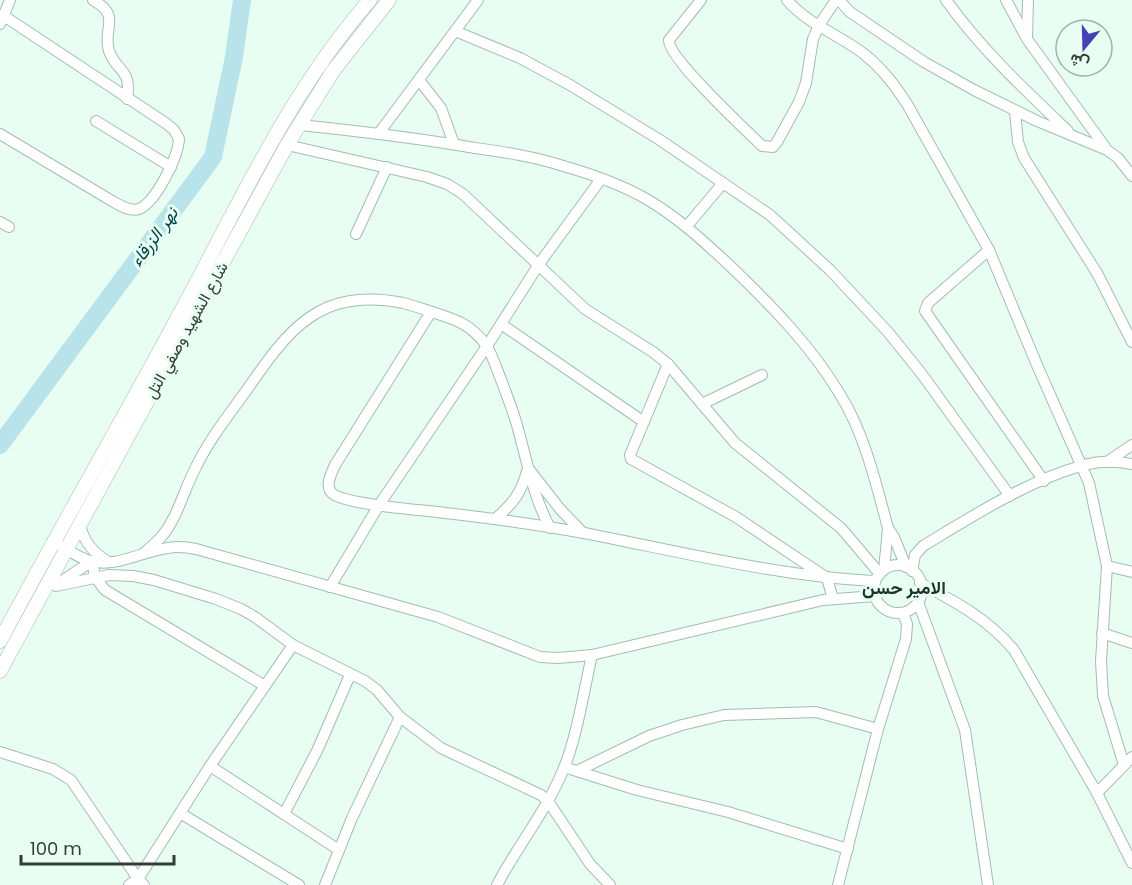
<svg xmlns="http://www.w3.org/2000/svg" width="1132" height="885" viewBox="0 0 1132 885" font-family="Poppins,Vazirmatn,sans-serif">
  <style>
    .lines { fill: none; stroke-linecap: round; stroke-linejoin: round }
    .river { stroke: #b8e3ea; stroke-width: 18 }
    .minor-casing { stroke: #a3bdaf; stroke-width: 12 }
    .major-casing { stroke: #a3bdaf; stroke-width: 15 }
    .minor { stroke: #fff; stroke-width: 10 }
    .major { stroke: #fff; stroke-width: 14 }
    .labels { text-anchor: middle; stroke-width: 6; stroke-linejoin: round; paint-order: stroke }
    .street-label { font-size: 16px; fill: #333d37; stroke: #e8fef2 }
    .water-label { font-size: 18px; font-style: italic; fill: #01444c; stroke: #e8fef2 }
    .neighbourhood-label { font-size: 18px; font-weight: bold; fill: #1d3328; stroke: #e8fef2 }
  </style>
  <rect width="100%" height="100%" fill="#e8fef2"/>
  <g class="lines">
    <polyline class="river" points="0,445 213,157 234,57 242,0"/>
    <g class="minor-casing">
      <g id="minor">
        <path d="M 93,0 C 122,16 102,28 109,51 C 117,73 132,68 127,99"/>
        <path d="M 701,0 L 669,40 C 667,57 746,130 762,146 L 773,147 L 777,142 L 799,102 L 806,83 L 813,39 L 819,25 L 836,0"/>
        <path d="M 787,0 C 807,24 840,35 864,54 C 882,68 895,85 907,104 L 989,250 L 1037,365 L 1089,483 L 1107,566 L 1101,661 L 1103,696 L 1124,765"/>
        <polyline points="839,0 850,12 924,62 974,90 1037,121 1107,150 1118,158 1132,176"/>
        <path d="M 946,0 C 981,49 1024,89 1068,131"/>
        <polyline points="1006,0 1027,39 1105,147"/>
        <polyline points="0,24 10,0"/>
        <polyline points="455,31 520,58 570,85 660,140 770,215 830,270 888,332 921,373 1010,496"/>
        <polyline points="1027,38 1028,0"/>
        <polyline points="419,80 441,108 454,144"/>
        <polyline points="1015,111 1018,142 1024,158 1097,273 1132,342"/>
        <polyline points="96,121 171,167"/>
        <path d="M 300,125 C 358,131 417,138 475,148 C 503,152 532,156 560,165 C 588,173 623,185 648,200 C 677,217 701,239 726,262 C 768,302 811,345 841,396 C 865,435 876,484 888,528 L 894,537 L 906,567"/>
        <polyline points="379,133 478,0"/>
        <path d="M 0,134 L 112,201 C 119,205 130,212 139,209 C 156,202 178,157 179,139 L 174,130 L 167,124 L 4,16"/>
        <polyline points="287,145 427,177 447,184 463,194 585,309 653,352 668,364 735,443 841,528 880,574"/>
        <polyline points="0,222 9,227"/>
        <polyline points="687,226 723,183"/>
        <polyline points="356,234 387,167"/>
        <polyline points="989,250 928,303 925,311 1044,481"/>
        <path d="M 431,312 L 335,465 C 331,474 324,487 333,494 C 348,505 424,510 445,513 C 492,518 538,525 584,533 C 681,552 777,576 875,581"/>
        <polyline points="501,324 644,422"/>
        <polyline points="668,364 630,455 631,459 736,517 827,578 833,599"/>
        <polyline points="702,404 762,375"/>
        <polyline points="1107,462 1132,445"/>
        <polyline points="528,468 560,509 583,533"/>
        <path d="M 495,519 C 512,505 522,492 527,471"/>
        <path d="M 80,525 C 84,542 94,554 109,562"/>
        <path d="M 53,540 C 65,548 76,557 90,561 C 117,568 142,551 168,548 C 177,546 186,547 196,549 L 438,617 L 540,657 L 558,658 L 592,655 L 823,600 L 875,596"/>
        <path d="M 145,552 C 151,547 157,542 162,536 C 178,517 184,489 196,467 C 209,440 228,416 246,391 C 289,329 319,287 403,303 C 412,305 420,308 429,311 C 453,319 469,322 486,345 C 493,356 497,370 502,382 C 507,396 513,411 517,425 C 527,461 533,496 550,528"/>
        <circle cx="898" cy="589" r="24"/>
        <polyline points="1107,566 1132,572"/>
        <polyline points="884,570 888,528"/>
        <path d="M 912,571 L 915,555 L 923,546 C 971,517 1027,481 1081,466 C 1097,461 1116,461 1132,464"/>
        <polyline points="59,583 92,561 95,577 105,590 265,686"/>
        <path d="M 920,583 C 956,602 988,619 1014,650 L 1097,793 L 1132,863"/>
        <polyline points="56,586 109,575 133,576 154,580 216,599 241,609 255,617 293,645 365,681 377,690 400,717 441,748 541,795 548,801 590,864 610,885"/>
        <polyline points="330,587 379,505 487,346 539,264 601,179"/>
        <polyline points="918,602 965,730 988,885"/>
        <polyline points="1102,633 1132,643"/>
        <polyline points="0,752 53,769 71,780 138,879 144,885"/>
        <polyline points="210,766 339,850"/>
        <polyline points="564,767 637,790 728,812 848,849"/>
        <polyline points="579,770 649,736 682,725 724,715 816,712 878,729"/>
        <polyline points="1097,793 1132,757"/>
        <polyline points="180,813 299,885"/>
        <polyline points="284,814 317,751 350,675"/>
        <polyline points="129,885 138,879 210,766 293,645"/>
        <polyline points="325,885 352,818 400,717"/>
        <path d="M 497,885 C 518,845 547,810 564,768 C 577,736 584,690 592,655"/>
        <polyline points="838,885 878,729 906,639 907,624 903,613"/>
      </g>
    </g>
    <g class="major-casing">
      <g id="major">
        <path d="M 0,641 C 60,528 124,418 184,306 C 240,202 291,90 370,0"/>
        <polyline points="0,671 287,145 333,71 389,0"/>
      </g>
    </g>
    <use href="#minor" class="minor"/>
    <use href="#major" class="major"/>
  </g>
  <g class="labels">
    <g class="street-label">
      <text transform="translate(186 330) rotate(-61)" y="6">شارع الشهيد وصفي التل</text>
    </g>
    <g class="water-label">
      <text transform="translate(154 237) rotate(-54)" y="6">نهر الزرقاء</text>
    </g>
    <g class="neighbourhood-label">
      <text x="904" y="594">الامير حسن</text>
    </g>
  </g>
  <g transform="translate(1084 48) rotate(199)"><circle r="28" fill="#e8fef2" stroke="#a0b1a7" stroke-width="1.5"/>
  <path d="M0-4.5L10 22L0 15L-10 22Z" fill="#4542b7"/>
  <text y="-9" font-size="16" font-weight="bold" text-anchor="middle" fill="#333d37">ش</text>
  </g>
  <path d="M21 855v9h153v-9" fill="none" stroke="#333d37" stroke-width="3"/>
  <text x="30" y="855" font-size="18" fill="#333d37" stroke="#e8fef2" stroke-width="4.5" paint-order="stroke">100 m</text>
</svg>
